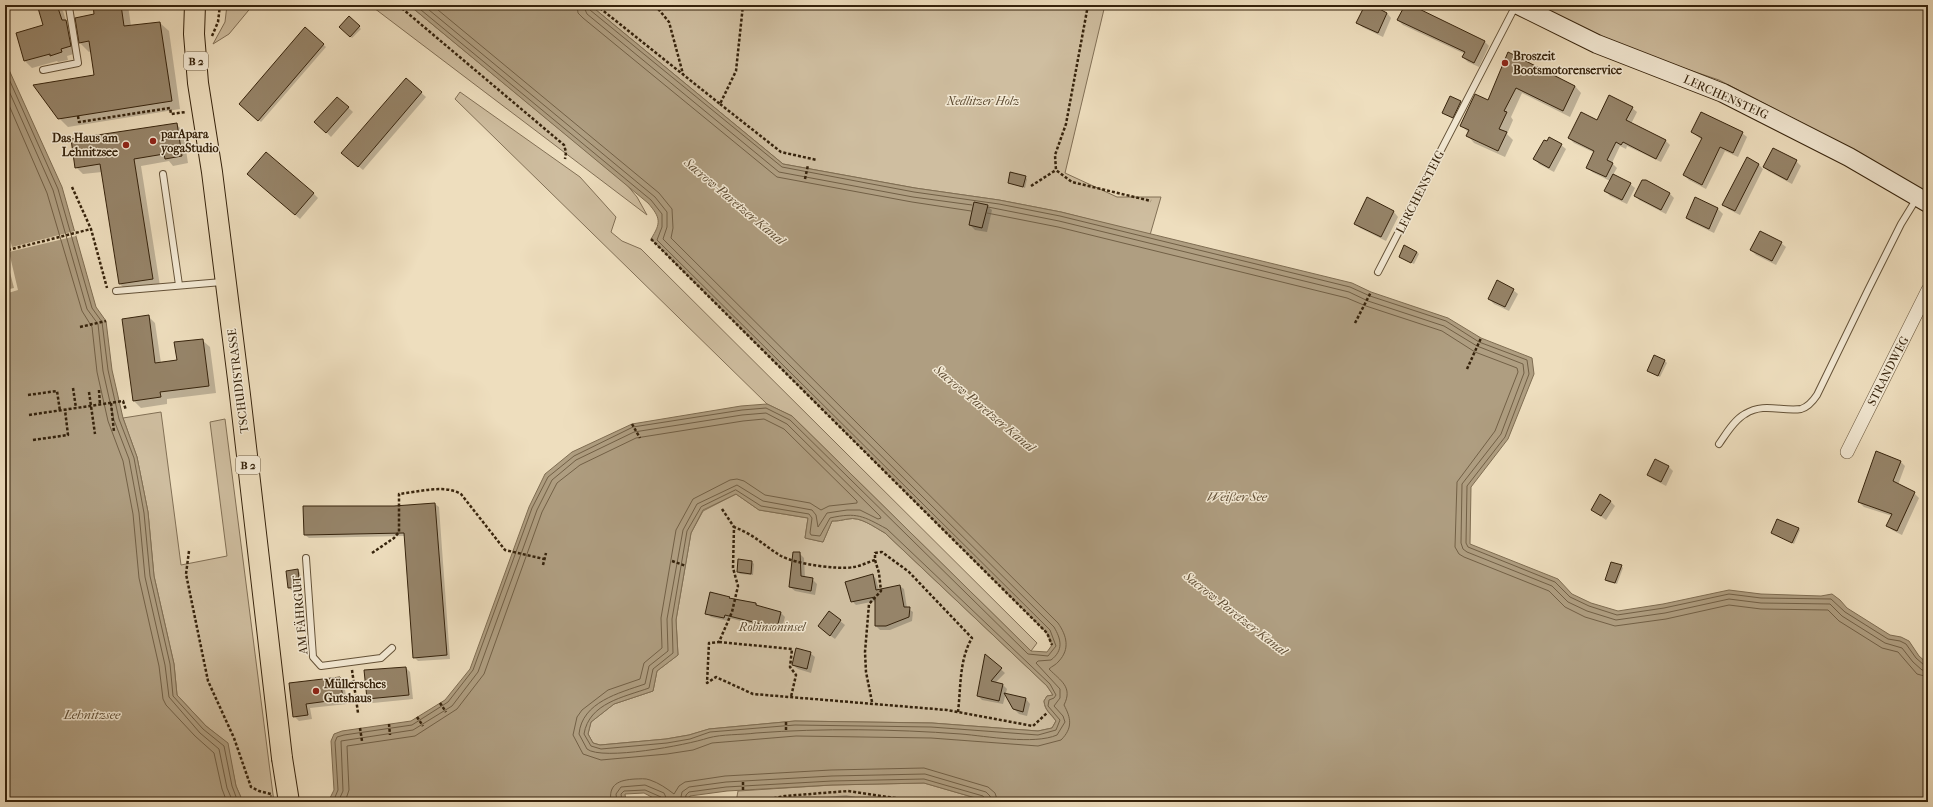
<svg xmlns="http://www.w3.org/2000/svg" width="1933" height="807" viewBox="0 0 1933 807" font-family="'IM FELL French Canon',serif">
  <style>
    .green { fill: #cfbea0; stroke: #827056 }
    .water { fill: #af9e81; stroke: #7f6d52; fill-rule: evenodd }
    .pier { fill: #eedebe }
    .shadow { fill: #0003 }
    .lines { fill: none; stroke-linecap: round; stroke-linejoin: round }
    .shore { stroke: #726046; stroke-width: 1 }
    .building { fill: #968469; stroke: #36230c }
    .lane-casing { stroke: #645238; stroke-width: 8 }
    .street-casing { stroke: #645238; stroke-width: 14 }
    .secondary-casing { stroke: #36230c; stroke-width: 20 }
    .primary-casing { stroke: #36230c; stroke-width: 22 }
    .path { stroke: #36230c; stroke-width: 2.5; stroke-dasharray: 3 2; stroke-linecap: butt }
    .lane { stroke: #f4ead5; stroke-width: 6 }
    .street { stroke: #f4ead5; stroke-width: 13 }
    .secondary { stroke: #f4ead5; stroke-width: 18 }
    .primary { stroke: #eedebe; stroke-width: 20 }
    .primary-bridge-casing { stroke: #36230c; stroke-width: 22; stroke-linecap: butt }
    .primary-bridge { stroke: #eedebe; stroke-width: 20 }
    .poi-dot { fill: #8f2418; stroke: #f4ead5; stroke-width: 1.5 }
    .labels { text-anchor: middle; stroke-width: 3; stroke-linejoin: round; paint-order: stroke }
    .shield { fill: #f4ead5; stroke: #6f5f48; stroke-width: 1 }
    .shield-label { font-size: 11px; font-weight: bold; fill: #36230c }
    .poi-label { font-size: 12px; font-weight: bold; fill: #36230c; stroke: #f4ead5; text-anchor: start }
    .street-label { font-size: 12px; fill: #36230c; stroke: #f4ead5 }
    .park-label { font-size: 12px; font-style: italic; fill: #5c4a31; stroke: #f4ead5 }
    .water-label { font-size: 13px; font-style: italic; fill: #604e35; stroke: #f4ead5 }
  </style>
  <rect width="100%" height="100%" fill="#eedebe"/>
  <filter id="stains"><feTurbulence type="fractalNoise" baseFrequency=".005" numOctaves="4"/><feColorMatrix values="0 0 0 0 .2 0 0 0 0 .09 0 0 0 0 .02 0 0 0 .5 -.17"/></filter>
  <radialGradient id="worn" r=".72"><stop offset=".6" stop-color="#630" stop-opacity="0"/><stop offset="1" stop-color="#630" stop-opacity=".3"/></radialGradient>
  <g class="green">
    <polygon points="227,5 253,5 229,34 213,44 225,22"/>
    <polygon points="370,5 409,5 627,185 637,197 647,215"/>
    <polygon points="590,5 1105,5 1065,173 1117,197 1161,197 1150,235 1061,212 999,200 915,188 783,164"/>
    <polygon points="1527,5 1928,5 1928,194 1833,139 1719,80 1657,59"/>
    <polygon points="460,92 580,177 616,217 611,232 622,241 641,249 1037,643 1031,651 792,416 767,404 455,99"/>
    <polygon points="161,412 181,565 227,556 210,422 225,419 274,802 271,795 269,802 243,802 236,786 227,743 206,726 177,695 174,664 154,576 148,512 137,457 123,418"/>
    <path d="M 736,494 L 759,510 L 808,518 L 805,538 L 823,542 L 832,521 C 840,521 841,520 848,519 C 860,516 874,527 885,533 L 1047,686 L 1053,695 L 1047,696 L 1044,701 C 1045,711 1050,713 1056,721 L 1052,728 L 1038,731 L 932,723 L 795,721 L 709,729 L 689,735 L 666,739 L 600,745 L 593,743 L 588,734 L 591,722 L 614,704 L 653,691 L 657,671 L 678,655 L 676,620 L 691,533 L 703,511 Z"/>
    <polygon points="924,783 986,801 995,802 736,802 738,791 832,785"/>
  </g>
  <g class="water">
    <path d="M 409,5 L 590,5 L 783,164 L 915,188 L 999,200 L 1061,212 L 1352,283 L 1371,292 L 1448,318 L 1481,338 L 1532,358 L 1534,374 L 1508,439 L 1471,487 L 1470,544 L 1558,579 L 1572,594 L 1591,603 L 1618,611 L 1663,604 L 1729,590 L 1761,594 L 1821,596 L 1832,594 L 1840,600 L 1847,608 L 1890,635 L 1901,637 L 1909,641 L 1919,656 L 1928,664 L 1928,802 L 995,802 L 986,801 L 924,783 L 832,785 L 727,791 L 690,796 L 688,802 L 661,802 L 644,793 L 625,794 L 626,802 L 328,802 L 334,790 L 331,741 L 334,734 L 342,731 L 411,721 L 445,700 L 470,669 L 529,507 L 545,474 L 572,452 L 632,424 L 741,406 L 767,404 L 792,416 L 1031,651 L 1047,652 L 1052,645 L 1047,633 L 651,239 C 661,223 661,218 648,203 ZM 736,494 L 759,510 L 808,518 L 805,538 L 823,542 L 832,521 C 840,521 841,520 848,519 C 860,516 874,527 885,533 L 1047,686 L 1053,695 L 1047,696 L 1044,701 C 1045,711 1051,713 1056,721 L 1052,728 L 1038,731 L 932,723 L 795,721 L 709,729 L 689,735 L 666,739 L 600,745 L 593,743 L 588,734 L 591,722 L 614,704 L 653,691 L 657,671 L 678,655 L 676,620 L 691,533 L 703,510 Z"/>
    <polygon points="5,61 62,187 96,307 106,321 112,370 123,418 137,457 148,512 154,576 174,664 177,695 206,726 228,743 236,786 243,802 5,802"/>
  </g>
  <polygon class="pier" points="5,220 12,247 75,231 76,236 9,252 18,290 5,294 5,290 14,288 5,253"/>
  <g class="shadow">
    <polygon points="52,5 57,5 63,11 66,21 73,28 77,53 67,56 68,60 58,62 57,61 32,68 25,61 17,33 44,26"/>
    <polygon points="94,5 128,5 131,26 160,23 169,31 180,109 68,127 59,118 95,76 91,51 89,52 80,43 76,19 95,15"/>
    <polygon points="1366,5 1387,13 1391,18 1383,37 1362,27 1358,22"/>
    <polygon points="1406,5 1485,42 1489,46 1479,67 1468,62 1463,57 1465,54 1403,25 1398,20"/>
    <polygon points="349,18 361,29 352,38 340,27"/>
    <polygon points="305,28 326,47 261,122 240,104"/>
    <polygon points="1509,53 1575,86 1581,93 1570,117 1522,93 1511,117 1513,120 1507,134 1513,140 1505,157 1474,143 1468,136 1469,133 1461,125 1488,101"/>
    <polygon points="406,79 426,97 363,170 347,157"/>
    <polygon points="1451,97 1463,104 1455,119 1443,113"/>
    <polygon points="338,98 353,112 331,137 316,122"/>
    <polygon points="1632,108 1637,112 1631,124 1665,140 1670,145 1661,162 1627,146 1626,149 1620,146 1612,163 1617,168 1613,175 1630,184 1635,188 1627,204 1610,196 1606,191 1610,181 1592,172 1588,168 1595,153 1574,143 1569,138 1598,121"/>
    <polygon points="176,124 183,131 188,163 173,166 169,161 141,166 160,286 127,291 120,284 102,172 83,174 76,167"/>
    <polygon points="1692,132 1742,133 1747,137 1738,157 1725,151 1706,189 1689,180 1684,175 1702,140"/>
    <polygon points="1547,143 1561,145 1566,149 1554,172 1539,164 1535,159"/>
    <polygon points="1773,149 1796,161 1801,166 1792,184 1768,171 1764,167"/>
    <polygon points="1758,164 1763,169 1740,215 1728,209 1724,205"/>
    <polygon points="1025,177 1027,179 1025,188 1009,183"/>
    <polygon points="253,179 313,193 318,198 300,219"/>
    <polygon points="1646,181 1670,194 1674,198 1666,214 1639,200 1635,195"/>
    <polygon points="1368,199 1394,212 1398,217 1386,241 1360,228 1355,224"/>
    <polygon points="1696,199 1718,209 1723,214 1714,233 1691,222 1687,218"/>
    <polygon points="987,206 992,210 987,232 975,230 970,225"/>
    <polygon points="1781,243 1786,247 1776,265 1756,255 1751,250"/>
    <polygon points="1417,252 1419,254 1414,264 1400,257"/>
    <polygon points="1513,290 1518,294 1509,311 1494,304 1489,299"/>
    <polygon points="148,316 155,323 161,363 178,361 202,340 210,347 216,393 167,399 167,404 141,408 134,401"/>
    <polygon points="1665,361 1667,363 1660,377 1648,371"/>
    <polygon points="1900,461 1905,466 1898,485 1914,493 1919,498 1902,535 1892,530 1887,525 1892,516 1864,507 1859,502"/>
    <polygon points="1668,466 1673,471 1666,486 1653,479 1649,475"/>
    <polygon points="1610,501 1615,506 1606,520 1592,510"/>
    <polygon points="435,504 439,507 450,659 418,661 414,657 405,536 309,538 305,535 394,507"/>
    <polygon points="1798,528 1800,530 1794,544 1772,533"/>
    <polygon points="799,553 804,558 805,578 812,579 817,584 815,595 795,591 790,587"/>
    <polygon points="752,562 754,564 753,575 740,574 738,572"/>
    <polygon points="1621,566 1623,568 1617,584 1608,582 1606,580"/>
    <polygon points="298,570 300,573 302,589 291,590 289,588"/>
    <polygon points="873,575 876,579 879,590 900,586 904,589 907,608 913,612 912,621 890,630 880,630 876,626 876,601 856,605 852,601"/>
    <polygon points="729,598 756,603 759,607 781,613 785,617 781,631 729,618 728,621 711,617 707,613"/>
    <polygon points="840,621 845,625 835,639 824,631"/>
    <polygon points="810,653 815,657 811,673 798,669 793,665"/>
    <polygon points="986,656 1005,673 995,683 1003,685 1007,689 1003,704 982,700 978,696"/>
    <polygon points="406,668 410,672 413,699 373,703 368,698"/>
    <polygon points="340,678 344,682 347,704 310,708 312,719 299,721 294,716 290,684"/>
    <polygon points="1006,694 1026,699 1030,704 1027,716 1019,714 1014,709"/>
    <polygon points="846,795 881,802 798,802 798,800"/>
  </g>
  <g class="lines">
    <g class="shore">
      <polyline points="577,5 578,13 583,18 777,177 912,202 971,211"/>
      <polyline points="583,5 587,14 779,172 913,197 972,205"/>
      <polyline points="588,5 590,10 782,167 914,192 999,204 1060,216 1350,287 1370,296 1446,321 1479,342 1527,360 1529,374 1505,437 1467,486 1466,543 1468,547 1555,582 1570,597 1589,606 1617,615 1664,608 1729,594 1761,598 1831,599 1845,612 1888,639 1900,641 1906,644 1916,658 1924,665 1928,666"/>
      <polyline points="5,70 58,189 92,308 102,322 108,370 119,419 134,458 144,513 150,576 170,664 173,696 203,729 224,746 232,786 238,802"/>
      <polyline points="5,82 53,190 87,309 98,324 103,371 114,420 129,459 139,513 145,577 165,665 169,697 200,733 219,749 227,788 233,802"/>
      <polyline points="5,96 47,193 82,311 92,327 97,372 108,421 123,461 133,514 139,578 159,666 163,699 166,705 195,736 214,753 222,789 227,802"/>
      <polyline points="988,207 1059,221 1349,292 1368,301 1444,326 1477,346 1523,364 1524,373 1501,434 1462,484 1461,543 1463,549 1467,552 1552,586 1568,602 1587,611 1616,620 1665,613 1729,599 1761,603 1830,604 1842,616 1885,643 1902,648 1913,662 1922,670 1928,671"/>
      <polyline points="987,213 1058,227 1347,298 1366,306 1442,331 1475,352 1517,368 1518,372 1495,431 1457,482 1455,547 1459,554 1464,557 1549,591 1565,607 1585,617 1615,626 1666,619 1729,605 1761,609 1828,610 1839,621 1882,648 1898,652 1917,674 1928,677"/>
      <path d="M 736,490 L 761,506 L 809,514 L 812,518 L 810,533 L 811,535 L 820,536 L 830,518 C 857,512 863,516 887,529 L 1050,684 L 1056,695 L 1054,698 L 1049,700 L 1048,706 L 1060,720 L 1056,730 L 1038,735 L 931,727 L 795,725 L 710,732 L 690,739 L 667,743 L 601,749 L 591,746 L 584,734 C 589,703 624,697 649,688 L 653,669 L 673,653 L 672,619 L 687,531 L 701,507 Z"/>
      <polyline points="333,802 338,790 335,742 337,737 344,735 412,725 448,702 473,670 532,508 548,477 574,456 633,427 742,410 766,408 790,420 1028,654 1048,656 1056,646 1050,630 657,240 662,227 662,214 651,200 415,5"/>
      <path d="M 338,802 L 343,791 L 341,741 L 413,730 L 452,706 L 478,672 L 537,510 L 552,480 L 576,460 L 634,432 L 742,415 L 766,413 L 787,424 L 880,516 L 881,518 L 878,519 L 860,510 L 847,510 L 827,513 L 818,527 L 816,515 L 812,510 L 763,501 L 737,485 L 697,504 L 683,530 L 667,619 L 668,651 L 649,666 L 645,684 C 619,693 582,702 579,734 L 587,749 C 602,761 687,745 708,738 C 722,734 741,735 756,733 C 823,728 893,729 961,734 C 986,736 1034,745 1057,735 L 1065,722 L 1063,716 L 1054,706 L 1060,698 L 1060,689 L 1036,663 L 1038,661 L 1051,660 C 1064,650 1061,639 1054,627 L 663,239 L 667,227 L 667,212 L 655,197 L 423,5"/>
      <path d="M 345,802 L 349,790 L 347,746 L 415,736 L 457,709 L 484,674 L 542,512 L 557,483 L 580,465 L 636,438 L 743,421 L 764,419 L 784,429 L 857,501 L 857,503 L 829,506 L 821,510 L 810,503 L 765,495 L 744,481 L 737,479 L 730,480 L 693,499 L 676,530 L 661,618 L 662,648 L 644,663 L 640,679 L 608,690 L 582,710 L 577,717 L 573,735 L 583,754 L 601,760 L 667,754 L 693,750 L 712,743 L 796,736 L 931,738 L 1038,746 L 1061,740 C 1073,728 1071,718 1064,705 C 1073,687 1061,681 1049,669 C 1052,666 1056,665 1059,661 C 1070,649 1067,636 1058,623 L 671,238 L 673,228 L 672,209 L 659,193 L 432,5"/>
      <path d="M 611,802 C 608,784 619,780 635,779 C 640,779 645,778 650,780 C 659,783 666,788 674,794 L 679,786 L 685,782 L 725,776 L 831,770 L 924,768 L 988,787 L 995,793 L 998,802"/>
      <polyline points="617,802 616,794 621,787 645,785 664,793 668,802"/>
      <polyline points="622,802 621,794 624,791 645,790 661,797 663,802"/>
      <polyline points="680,802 682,792 689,787 726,782 832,776 925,774 986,792 990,796 992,802"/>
      <polyline points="685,802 686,795 689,792 726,787 832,781 924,779 983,796 987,802"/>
    </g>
  </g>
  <g class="building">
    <polygon points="48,5 57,5 62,20 66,20 71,46 61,49 62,52 50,56 50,54 24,61 16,33 43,25 38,8"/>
    <polygon points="93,5 121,5 124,26 160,22 172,101 58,119 33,85 94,75 89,41 79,43 75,18 94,14"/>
    <polygon points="1365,5 1372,5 1387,13 1378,33 1356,23"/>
    <polygon points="1405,5 1411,5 1485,41 1474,63 1462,57 1465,52 1397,20"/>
    <polygon points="349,16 360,26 350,37 339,27"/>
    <polygon points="305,27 324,44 258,121 239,104"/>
    <polygon points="1508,52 1575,86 1563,111 1516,88 1504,111 1507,112 1499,129 1507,132 1498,151 1466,136 1469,130 1460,126 1475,94 1488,100"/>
    <polygon points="406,78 422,92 358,167 341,153"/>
    <polygon points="1609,95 1633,107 1626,120 1666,140 1656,159 1623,142 1621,145 1616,142 1607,160 1613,163 1606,177 1586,168 1594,151 1568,138 1581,112 1597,120"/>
    <polygon points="1450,96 1461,101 1453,118 1442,113"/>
    <polygon points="337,97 349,107 326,133 314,122"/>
    <polygon points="1701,112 1743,132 1733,153 1720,147 1702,185 1683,175 1702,138 1691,132"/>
    <polygon points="177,123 182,156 165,159 164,154 134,159 153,279 119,284 100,164 75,168 71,139"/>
    <polygon points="1549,137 1562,144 1549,168 1533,159 1544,140 1547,141"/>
    <polygon points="1773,148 1797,160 1787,180 1763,167"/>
    <polygon points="266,152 314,193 295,215 247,174"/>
    <polygon points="1747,157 1759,164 1735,211 1722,205"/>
    <polygon points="1010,172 1026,176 1023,187 1008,183"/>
    <polygon points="1613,174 1631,183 1622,200 1604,191"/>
    <polygon points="1642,180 1646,180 1670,193 1661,210 1634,196"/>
    <polygon points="1367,197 1394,211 1381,237 1354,224"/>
    <polygon points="1695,197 1718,208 1709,229 1686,218"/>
    <polygon points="974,202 988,205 982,228 969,225"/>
    <polygon points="1760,231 1782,242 1772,261 1750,250"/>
    <polygon points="1404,245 1417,252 1411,263 1399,257"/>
    <polygon points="1497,280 1514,289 1505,307 1488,299"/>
    <polygon points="149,315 155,363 177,360 174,342 203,339 209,386 160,392 161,397 133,401 122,319"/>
    <polygon points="1654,355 1665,360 1658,376 1647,371"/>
    <polygon points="1876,451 1901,461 1893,481 1915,492 1897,531 1886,526 1892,514 1858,502"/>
    <polygon points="1655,459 1669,466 1661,482 1647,475"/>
    <polygon points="1600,494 1611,501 1601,516 1591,510"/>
    <polygon points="435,503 447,655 413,658 404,533 304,535 303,506 394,506"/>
    <polygon points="1777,519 1799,528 1792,543 1771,533"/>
    <polygon points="793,552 800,552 801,576 813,578 811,591 789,587"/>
    <polygon points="738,559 752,561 751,574 737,572"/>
    <polygon points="1611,562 1622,565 1615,583 1605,580"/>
    <polygon points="298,569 300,587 288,588 286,571"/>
    <polygon points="873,574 876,590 900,585 904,607 910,607 909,617 886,626 875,626 875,597 851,602 845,582"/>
    <polygon points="710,592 730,597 729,598 756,603 756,605 781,612 777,628 725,615 724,618 705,614"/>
    <polygon points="829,611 841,620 830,636 818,626"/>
    <polygon points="796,648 811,652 807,669 792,665"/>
    <polygon points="985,654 1002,668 991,681 1003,684 999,701 977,696"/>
    <polygon points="406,667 409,695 367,699 364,670"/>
    <polygon points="340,677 343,699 306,704 308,715 293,717 289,683"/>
    <polygon points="1004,693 1026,698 1023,712 1013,709"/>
  </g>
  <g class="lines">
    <g class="lane-casing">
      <g id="lane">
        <polyline points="43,70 78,63 69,7 74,5"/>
        <polyline points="163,174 179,285"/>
        <polyline points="1378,272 1516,5"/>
        <polyline points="116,291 222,282"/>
        <path d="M 1719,444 C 1726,434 1734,420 1745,414 C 1764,402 1782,412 1801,409 C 1808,407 1813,401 1817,395 L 1868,290 L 1901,224 L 1917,198"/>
        <polyline points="306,558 313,657 321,666 381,658 392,648"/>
      </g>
    </g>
    <g class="street-casing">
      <polyline id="street" points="1847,452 1928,290"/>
    </g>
    <g class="secondary-casing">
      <polyline id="secondary" points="1518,5 1597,44 1723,93 1849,157 1928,203"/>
    </g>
    <g class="primary-casing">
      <polyline id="primary" points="195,5 194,34 198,83 212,172 240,395 282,758"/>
    </g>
    <g class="path">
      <polyline points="398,5 564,145 566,152 565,159"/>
      <polyline points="596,5 720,104 736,71 743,5"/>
      <polyline points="655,5 669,22 683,74"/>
      <polyline points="1088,5 1066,124 1055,155 1056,170 1072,182 1151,201"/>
      <polyline points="212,36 218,22 220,5"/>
      <polyline points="720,104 781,152 817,160"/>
      <polyline points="78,116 79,122 170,108 171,114 186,112"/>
      <polyline points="805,179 808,165"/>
      <polyline points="1031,186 1056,170"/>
      <polyline points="72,187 91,229 107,288"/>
      <polyline points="651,239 1047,633 1052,645"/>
      <polyline points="8,250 91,229"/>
      <polyline points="1355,323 1371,292"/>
      <polyline points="80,327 106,321"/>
      <polyline points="1467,369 1481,338"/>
      <polyline points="73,388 76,408"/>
      <polyline points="99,390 100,405"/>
      <polyline points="89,392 95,434"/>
      <polyline points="28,395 57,391 60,411"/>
      <polyline points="111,403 114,432"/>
      <polyline points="29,415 123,401 126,410"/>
      <polyline points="632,424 640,438"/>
      <polyline points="33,440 68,435 65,410"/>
      <polyline points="722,509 734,527"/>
      <polyline points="189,551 186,574 208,681 234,738 251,787 259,791 271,794"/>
      <path d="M 372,553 L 394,538 L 399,532 L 399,494 C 418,492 444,484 461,494 L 505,550 L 544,559"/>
      <polyline points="672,561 686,566"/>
      <polyline points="543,565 546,553"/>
      <polyline points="719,642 792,649 790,667 796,675 791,697"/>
      <polyline points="352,670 358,713"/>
      <polyline points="872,702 866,672 865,652 869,604 881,591 879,573 875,560"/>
      <polyline points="440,703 446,712"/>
      <path d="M 958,712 C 961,687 959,660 972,638 L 909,572 L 882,552 L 875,553 L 875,560 C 868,562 861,566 854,567 C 837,570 796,564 781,556 C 763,545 755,535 734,527 L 733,568 L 738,586 L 732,612 L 719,642 L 709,643 L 707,683 L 716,677 L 753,694 L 947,710 L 1033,726 L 1047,713"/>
      <polyline points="417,717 423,726"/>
      <polyline points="786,722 786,730"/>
      <polyline points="389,724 390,735"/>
      <polyline points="360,728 362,741"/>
      <polyline points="743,782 743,791"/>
      <polyline points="754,802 785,796 848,791 922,802"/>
    </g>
    <use href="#lane" class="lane"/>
    <use href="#street" class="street"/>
    <use href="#secondary" class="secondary"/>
    <use href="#primary" class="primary"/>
    <g class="primary-bridge-casing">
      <polyline id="primary-bridge" points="282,758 289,802"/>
    </g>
    <use href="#primary-bridge" class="primary-bridge"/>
  </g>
  <g class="poi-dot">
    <circle cx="1505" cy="63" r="4"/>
    <circle cx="153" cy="141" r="4"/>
    <circle cx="126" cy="145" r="4"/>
    <circle cx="316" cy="691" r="4"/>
  </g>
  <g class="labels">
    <g class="shield">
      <rect x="184" y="52" width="24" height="18" rx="3"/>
      <rect x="236" y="456" width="24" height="18" rx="3"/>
    </g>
    <g class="shield-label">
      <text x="196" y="65">B 2</text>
      <text x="248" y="469">B 2</text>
    </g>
    <g class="poi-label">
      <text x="1513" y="60">Broszeit<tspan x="1513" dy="14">Bootsmotorenservice</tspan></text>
      <text x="161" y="138">parApara<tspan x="161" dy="14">yogaStudio</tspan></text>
      <text x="118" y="142" text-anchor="end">Das Haus am<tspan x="118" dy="14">Lehnitzsee</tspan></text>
      <text x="324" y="688">Müllersches<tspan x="324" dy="14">Gutshaus</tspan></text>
    </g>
    <g class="street-label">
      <text transform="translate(1726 97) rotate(24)" y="4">LERCHENSTEIG</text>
      <text transform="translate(1420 192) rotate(-63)" y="4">LERCHENSTEIG</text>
      <text transform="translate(1888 371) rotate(-63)" y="4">STRANDWEG</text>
      <text transform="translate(238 381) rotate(-97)" y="4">TSCHUDISTRASSE</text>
      <text transform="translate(300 615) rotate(-95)" y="4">AM FÄHRGUT</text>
    </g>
    <g class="park-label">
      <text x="983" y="105">Nedlitzer Holz</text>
      <text x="772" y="631">Robinsoninsel</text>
    </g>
    <g class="water-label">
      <text transform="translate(735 201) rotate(40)" y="5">Sacrow-Paretzer Kanal</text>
      <text transform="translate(985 408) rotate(40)" y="5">Sacrow-Paretzer Kanal</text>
      <text x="1237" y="501">Weißer See</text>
      <text transform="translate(1236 613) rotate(38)" y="5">Sacrow-Paretzer Kanal</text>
      <text x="92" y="719">Lehnitzsee</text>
    </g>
  </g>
  <rect width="1933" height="807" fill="none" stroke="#eedebe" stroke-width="20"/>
  <rect x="6" y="6" width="1921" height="795" fill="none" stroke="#36230c" stroke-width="2"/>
  <rect x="10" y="10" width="1913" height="787" fill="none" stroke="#36230c"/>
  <rect width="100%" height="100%" filter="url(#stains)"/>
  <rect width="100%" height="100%" fill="url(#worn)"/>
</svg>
